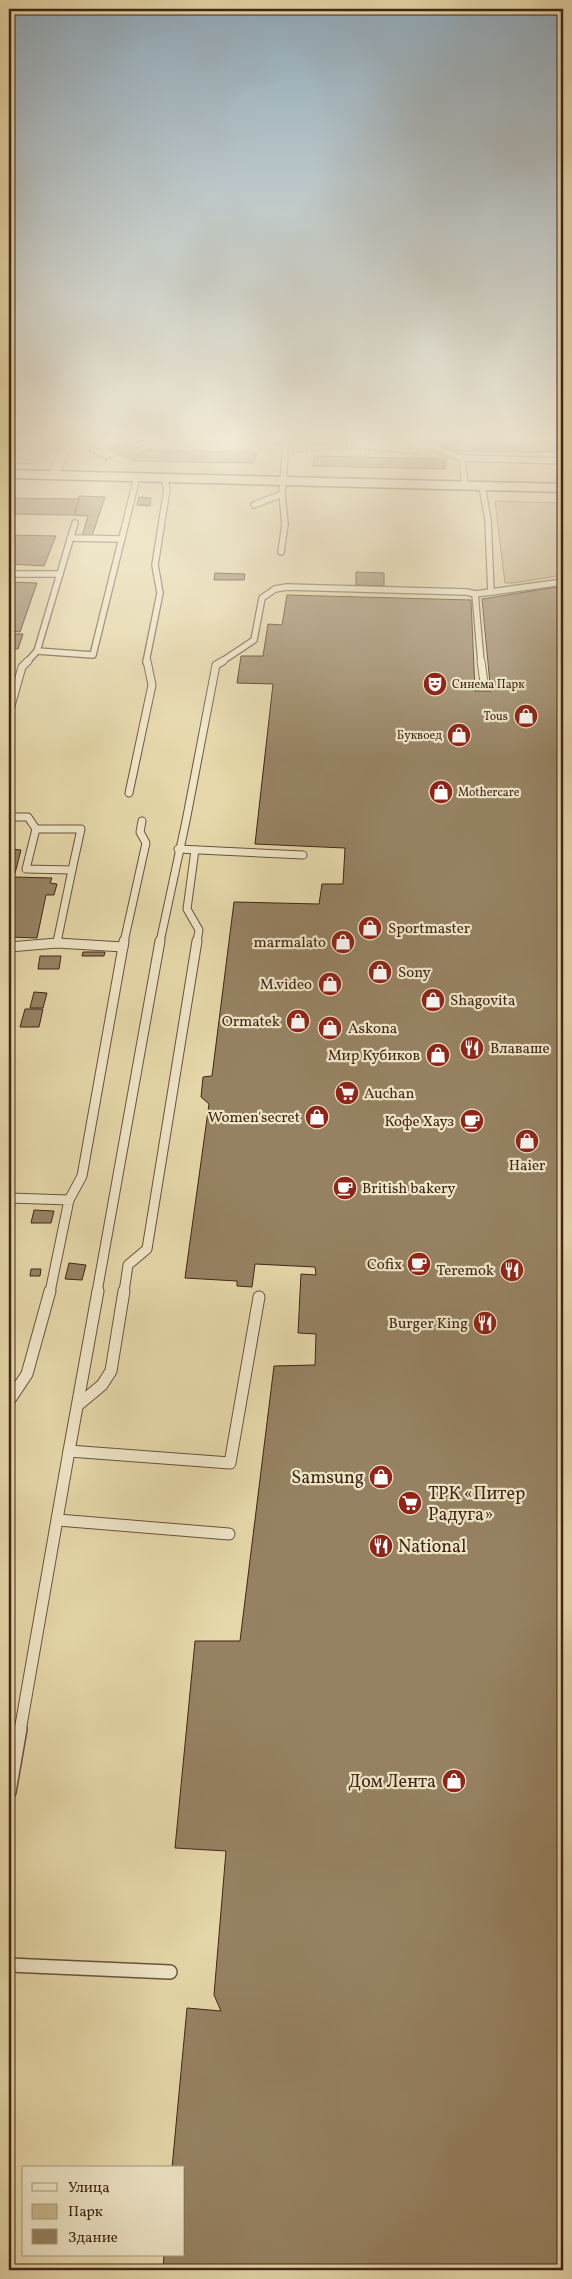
<svg xmlns="http://www.w3.org/2000/svg" width="572" height="2279" viewBox="0 0 572 2279" font-family="Vollkorn,serif">
  <style>
    .green { fill: #caba91; stroke: #857054 }
    .building { fill: #968263; stroke: #402517 }
    .lines { fill: none; stroke-linecap: round; stroke-linejoin: round }
    .lane-far4-casing { stroke: #6a523c; stroke-width: 8 }
    .lane-far3-casing { stroke: #6a523c; stroke-width: 9 }
    .lane-far2-casing { stroke: #6a523c; stroke-width: 11 }
    .lane-far1-casing { stroke: #6a523c; stroke-width: 13 }
    .lane-casing { stroke: #6a523c; stroke-width: 16 }
    .street-casing { stroke: #6a523c; stroke-width: 2 }
    .secondary-casing { stroke: #402517; stroke-width: 3 }
    .path { stroke: #402517; stroke-width: 2; stroke-dasharray: 2.5 2; stroke-linecap: butt }
    .lane-far4 { stroke: #efe6c8; stroke-width: 5.5 }
    .lane-far3 { stroke: #efe6c8; stroke-width: 7 }
    .lane-far2 { stroke: #efe6c8; stroke-width: 9 }
    .lane-far1 { stroke: #efe6c8; stroke-width: 11 }
    .lane { stroke: #efe6c8; stroke-width: 13 }
    .street { fill: #efe6c8; fill-rule: evenodd }
    .secondary { fill: #efe6c8; fill-rule: evenodd }
    .labels { text-anchor: middle; stroke-width: 4.5; stroke-linejoin: round; paint-order: stroke }
    .far-poi-label { font-size: 12px; fill: #402517; stroke: #efe6c8; text-anchor: start }
    .poi-label { font-size: 15px; fill: #402517; stroke: #efe6c8; text-anchor: end }
    .near-poi-label { font-size: 18px; fill: #402517; stroke: #efe6c8; text-anchor: end }
  </style>
  <rect width="100%" height="100%" fill="#e6d8aa"/>
  <filter id="stains"><feTurbulence type="fractalNoise" baseFrequency=".004" numOctaves="4"/><feColorMatrix values="0 0 0 0 .2 0 0 0 0 .09 0 0 0 0 .02 0 0 0 .5 -.17"/></filter>
  <radialGradient id="worn" r=".72"><stop offset=".6" stop-color="#630" stop-opacity="0"/><stop offset="1" stop-color="#630" stop-opacity=".3"/></radialGradient>
  <g class="green">
    <path d="M 9,438 L 55,438 C 42,467 39,464 9,463 Z"/>
    <polygon points="495,501 563,503 563,575 514,583 505,583"/>
  </g>
  <g class="building">
    <polygon points="113,438 138,438 138,443 134,446 142,451 151,449 175,451 198,450 213,452 241,450 252,450 252,452 257,453 253,463 133,461 106,448"/>
    <polygon points="307,438 330,438 329,445 306,445"/>
    <polygon points="443,440 563,443 563,452 454,451 454,450 443,449"/>
    <polygon points="314,456 445,459 446,469 313,466"/>
    <polygon points="79,496 105,497 92,536 82,536 88,516 74,515"/>
    <polygon points="139,497 151,498 150,506 137,505"/>
    <polygon points="9,498 79,499 74,515 9,514"/>
    <polygon points="9,535 56,536 44,566 9,564"/>
    <polygon points="356,572 384,573 384,586 356,585"/>
    <polygon points="215,573 245,574 244,580 214,580"/>
    <polygon points="10,582 37,583 20,632 9,631"/>
    <polygon points="563,586 563,2270 163,2270 164,2255 184,2255 184,2168 172,2168 187,2008 221,2011 214,1995 226,1851 175,1848 195,1641 240,1641 274,1366 315,1365 316,1334 298,1333 301,1274 316,1275 315,1267 255,1264 252,1287 237,1286 237,1281 185,1278 209,1104 201,1097 203,1077 212,1076 234,902 319,904 322,884 343,884 345,848 255,844 273,684 237,683 241,656 263,656 268,624 282,625 287,595 471,600 475,691 492,691 492,684 490,684 482,599"/>
    <polygon points="9,634 23,634 18,649 9,648"/>
    <polygon points="9,849 21,850 14,877 52,878 50,883 57,884 54,895 46,895 37,938 9,937"/>
    <polygon points="83,952 105,952 104,956 82,956"/>
    <polygon points="40,956 61,956 59,969 38,969"/>
    <polygon points="34,992 47,993 43,1008 30,1008"/>
    <polygon points="25,1009 43,1009 39,1027 20,1027"/>
    <polygon points="34,1210 54,1211 51,1223 31,1223"/>
    <polygon points="69,1263 86,1265 82,1280 65,1279"/>
    <polygon points="31,1269 41,1269 40,1276 30,1276"/>
  </g>
  <g class="lines">
    <g class="lane-far4-casing">
      <g id="lane-far4">
        <polyline points="205,438 245,439"/>
        <polyline points="245,438 286,441 282,494 285,524 281,552"/>
        <polyline points="436,438 429,446 462,458 563,461"/>
        <polyline points="462,458 465,485"/>
        <polyline points="482,486 488,520 491,592 563,582"/>
        <polyline points="254,505 282,494"/>
        <polyline points="70,538 120,539"/>
        <polyline points="9,574 60,574"/>
        <polyline points="475,594 481,662"/>
        <polyline points="37,651 75,523"/>
        <polyline points="27,662 37,651 93,655 137,477"/>
        <polyline points="146,662 160,593 155,565 167,489 164,478"/>
        <polyline points="221,662 254,640 262,598 275,589 287,587 467,592 475,594 491,592"/>
      </g>
    </g>
    <g class="lane-far3-casing">
      <g id="lane-far3">
        <polyline points="481,661 484,683"/>
        <polyline points="9,713 22,667 28,661"/>
        <polyline points="129,793 152,685 147,661"/>
        <polyline points="9,817 28,817 36,829"/>
        <polygon points="36,829 81,829 72,870 26,869"/>
        <polyline points="178,849 303,855"/>
        <polyline points="195,850 187,909 199,930 197,942"/>
        <polyline points="57,942 72,870"/>
        <polyline points="124,942 146,843 140,832 142,821"/>
        <polyline points="160,942 186,821 216,665 223,661"/>
      </g>
    </g>
    <g class="lane-far2-casing">
      <g id="lane-far2">
        <polyline points="57,943 123,947"/>
        <polyline points="9,947 57,943 58,941"/>
        <polyline points="9,1198 69,1200 50,1292"/>
        <polyline points="69,1200 82,1176 124,941"/>
        <polyline points="97,1292 160,941"/>
        <polyline points="124,1292 128,1265 147,1249 197,941"/>
      </g>
    </g>
    <g class="lane-far1-casing">
      <g id="lane-far1">
        <polyline points="9,1401 27,1374 50,1291"/>
        <polyline points="78,1405 102,1385 111,1371 124,1291"/>
        <polyline points="69,1451 98,1291"/>
        <polyline points="58,1520 229,1534"/>
        <polyline points="20,1731 69,1451 230,1463 259,1297"/>
      </g>
    </g>
    <g class="lane-casing">
      <g id="lane">
        <polyline points="9,1792 20,1729"/>
        <polyline points="9,1965 170,1972"/>
      </g>
    </g>
    <g class="street-casing">
      <polygon id="street" points="64,438 74,438 59,475 58,477 50,477 49,475"/>
    </g>
    <g class="secondary-casing">
      <polygon id="secondary" points="9,470 563,484 563,492 9,478"/>
    </g>
    <g class="path">
      <polyline points="156,438 156,441 195,444"/>
      <polyline points="347,438 347,448 420,454"/>
      <polyline points="524,438 563,438"/>
      <polyline points="138,448 156,441"/>
      <polyline points="89,451 109,461"/>
      <polyline points="297,452 346,447 390,438"/>
      <polyline points="105,459 119,455"/>
    </g>
    <use href="#lane-far4" class="lane-far4"/>
    <use href="#lane-far3" class="lane-far3"/>
    <use href="#lane-far2" class="lane-far2"/>
    <use href="#lane-far1" class="lane-far1"/>
    <use href="#lane" class="lane"/>
    <use href="#street" class="street"/>
    <use href="#secondary" class="secondary"/>
  </g>
  <linearGradient id="sky" x2="0" y2="1"><stop stop-color="#91aabb"/><stop offset="0.58" stop-color="#f4edd9"/><stop offset="1" stop-color="#f4edd9" stop-opacity="0"/></linearGradient>
  <rect width="572" height="757" fill="url(#sky)"/>
  <defs>
    <g id="theatre-disc" transform="scale(1.25)"><circle r="9.5" fill="#8f2418" stroke="#efe6c8"/><path d="M-5-5.5Q0-4 5-5.5V0Q5 5 0 6Q-5 5-5 0ZM-3.3-2.5H-1v1.5H-3.3ZM1-2.5H3.3v1.5H1ZM-2.8 1Q0 5.5 2.8 1Z" fill="#fff"/></g>
    <g id="shop-disc" transform="scale(1.25)"><circle r="9.5" fill="#8f2418" stroke="#efe6c8"/><path d="M-5-2.5h2.3a2.7 3.5 0 0 1 5.4 0H5L5.5 6h-11ZM-1.5-2.5h3a1.5 2.3 0 0 0-3 0Z" fill="#fff"/></g>
    <g id="restaurant-disc" transform="scale(1.25)"><circle r="9.5" fill="#8f2418" stroke="#efe6c8"/><path d="M-5-6h1v4h1v-4h1v4h1v-4h1v5L-1.5 .5V6h-2V.5L-5-1ZM5-6V6H3V1.5H1.5Q1.5-4 5-6Z" fill="#fff"/></g>
    <g id="supermarket-disc" transform="scale(1.25)"><circle r="9.5" fill="#8f2418" stroke="#efe6c8"/><path d="M-6-5.5h2.5l.6 2H6L4.5 2H-2.5L-4.4-4H-6ZM-1.5 3.2a1.3 1.3 0 1 0 .1 0ZM3 3.2a1.3 1.3 0 1 0 .1 0Z" fill="#fff"/></g>
    <g id="cafe-disc" transform="scale(1.25)"><circle r="9.5" fill="#8f2418" stroke="#efe6c8"/><path d="M-5.5-4.5H6V0H3Q3 3.5 0 3.5H-2.5Q-5.5 3.5-5.5 0ZM3-3.2v2h1.7v-2ZM-6 4.5H4V6H-6Z" fill="#fff"/></g>
  </defs>
  <g fill-rule="evenodd">
    <use href="#theatre-disc" x="435" y="684"/>
    <use href="#shop-disc" x="526" y="716"/>
    <use href="#shop-disc" x="459" y="735"/>
    <use href="#shop-disc" x="441" y="792"/>
    <use href="#shop-disc" x="370" y="928"/>
    <use href="#shop-disc" x="343" y="942"/>
    <use href="#shop-disc" x="380" y="972"/>
    <use href="#shop-disc" x="330" y="984"/>
    <use href="#shop-disc" x="433" y="1000"/>
    <use href="#shop-disc" x="298" y="1021"/>
    <use href="#shop-disc" x="330" y="1028"/>
    <use href="#restaurant-disc" x="472" y="1048"/>
    <use href="#shop-disc" x="438" y="1055"/>
    <use href="#supermarket-disc" x="347" y="1093"/>
    <use href="#shop-disc" x="317" y="1117"/>
    <use href="#cafe-disc" x="472" y="1121"/>
    <use href="#shop-disc" x="527" y="1141"/>
    <use href="#cafe-disc" x="345" y="1188"/>
    <use href="#cafe-disc" x="419" y="1264"/>
    <use href="#restaurant-disc" x="512" y="1270"/>
    <use href="#restaurant-disc" x="485" y="1323"/>
    <use href="#shop-disc" x="381" y="1477"/>
    <use href="#supermarket-disc" x="410" y="1503"/>
    <use href="#restaurant-disc" x="381" y="1546"/>
    <use href="#shop-disc" x="454" y="1781"/>
  </g>
  <g class="labels">
    <g class="far-poi-label">
      <text x="452" y="688">Синема Парк</text>
      <text x="508" y="720" text-anchor="end">Tous</text>
      <text x="442" y="739" text-anchor="end">Буквоед</text>
      <text x="458" y="796">Mothercare</text>
    </g>
    <g class="poi-label">
      <text x="388" y="933" text-anchor="start">Sportmaster</text>
      <text x="326" y="947">marmalato</text>
      <text x="398" y="977" text-anchor="start">Sony</text>
      <text x="312" y="989">M.video</text>
      <text x="450" y="1005" text-anchor="start">Shagovita</text>
      <text x="280" y="1026">Ormatek</text>
      <text x="348" y="1033" text-anchor="start">Askona</text>
      <text x="490" y="1053" text-anchor="start">Влаваше</text>
      <text x="420" y="1060">Мир Кубиков</text>
      <text x="364" y="1098" text-anchor="start">Auchan</text>
      <text x="300" y="1122">Women'secret</text>
      <text x="454" y="1126">Кофе Хауз</text>
      <text x="527" y="1170" text-anchor="middle">Haier</text>
      <text x="362" y="1193" text-anchor="start">British bakery</text>
      <text x="402" y="1269">Cofix</text>
      <text x="494" y="1275">Teremok</text>
      <text x="468" y="1328">Burger King</text>
    </g>
    <g class="near-poi-label">
      <text x="364" y="1483">Samsung</text>
      <text x="428" y="1499" text-anchor="start">ТРК «Питер<tspan x="428" dy="21">Радуга»</tspan></text>
      <text x="398" y="1552" text-anchor="start">National</text>
      <text x="436" y="1787">Дом Лента</text>
    </g>
  </g>
  <rect width="572" height="2279" fill="none" stroke="#e6d8aa" stroke-width="30"/>
  <rect x="10" y="10" width="552" height="2259" fill="none" stroke="#402517" stroke-width="2.5"/>
  <rect x="15" y="15" width="542" height="2249" fill="none" stroke="#402517"/>
  <rect x="22" y="2166" width="162" height="90" fill="#efe6c8" stroke="#a99981"/>
  <rect x="32" y="2183" width="25" height="8" fill="#efe6c8" stroke="#a99981"/>
  <text x="68" y="2192" font-size="15" fill="#402517">Улица</text>
  <rect x="32" y="2204" width="25" height="15" fill="#caba91" stroke="#a99981"/>
  <text x="68" y="2216" font-size="15" fill="#402517">Парк</text>
  <rect x="32" y="2229" width="25" height="15" fill="#968263" stroke="#a99981"/>
  <text x="68" y="2242" font-size="15" fill="#402517">Здание</text>
  <rect width="100%" height="100%" filter="url(#stains)"/>
  <rect width="100%" height="100%" fill="url(#worn)"/>
</svg>
